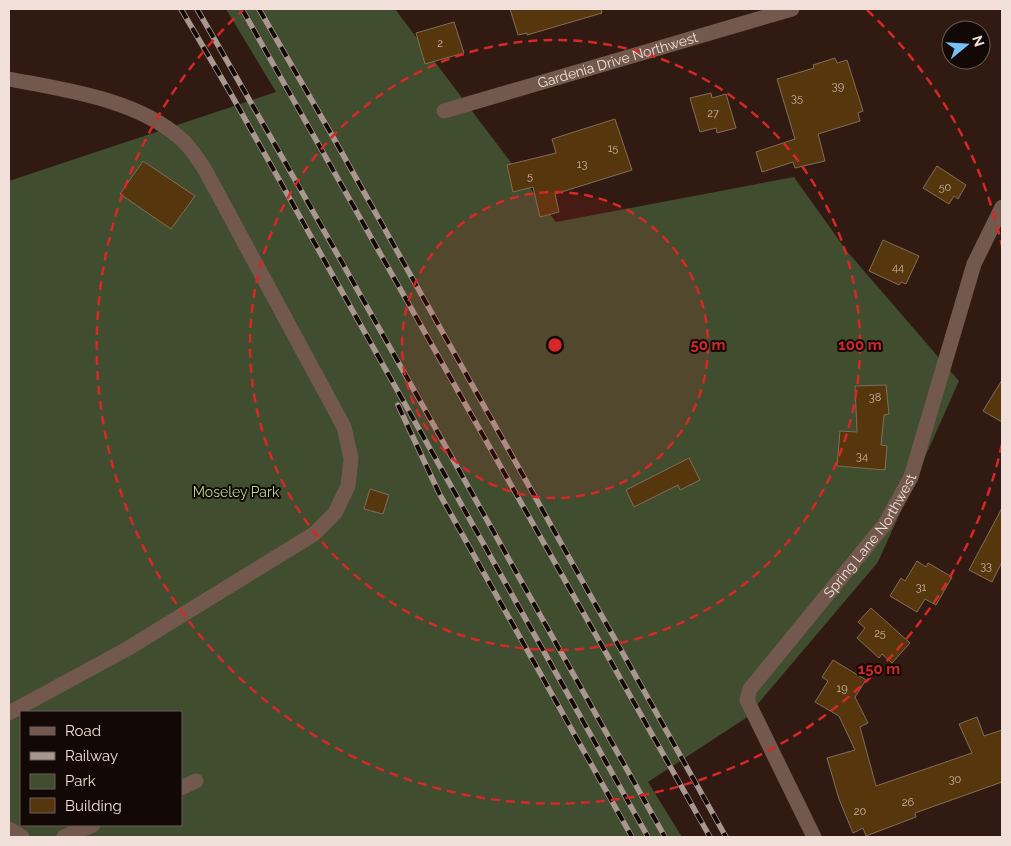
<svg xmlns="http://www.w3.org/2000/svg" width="1011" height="846" viewBox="0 0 1011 846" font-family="Raleway,sans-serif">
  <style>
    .green { fill: #404d2f; fill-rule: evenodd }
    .building { fill: #56370d; stroke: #816e58 }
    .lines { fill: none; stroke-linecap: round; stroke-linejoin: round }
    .minor { stroke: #73584d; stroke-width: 15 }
    .rail-casing { stroke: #a9978f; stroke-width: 5.5 }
    .rail { stroke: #120805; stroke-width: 4; stroke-dasharray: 11; stroke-linecap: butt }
    .ring { fill: none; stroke: #d62828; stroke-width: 2.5; stroke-dasharray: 9 6 }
    .labels { text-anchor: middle; stroke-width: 4; stroke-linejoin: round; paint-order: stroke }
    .number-label { font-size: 11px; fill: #cab6a6 }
    .street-label { font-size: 14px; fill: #f0e0d9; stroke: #120805 }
    .park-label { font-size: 14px; fill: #b9d992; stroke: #120805 }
    .centre { fill: #d62828; stroke: #120805; stroke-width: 2.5 }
    .ring-label { font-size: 15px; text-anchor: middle; font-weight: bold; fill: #d62828; stroke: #120805; stroke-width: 4; stroke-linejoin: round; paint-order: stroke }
  </style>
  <rect width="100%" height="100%" fill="#311a11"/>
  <path class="green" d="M 226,9 L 395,9 L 556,222 L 794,177 L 846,250 L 959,381 L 878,562 L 746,718 L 648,782 L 682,837 L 9,837 L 9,181 L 276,92 ZM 21,712 L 181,712 L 181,825 L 21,825 Z"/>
  <g class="building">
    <polygon points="510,9 601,9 602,13 527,35 527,33 518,35"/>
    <polygon points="454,22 464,53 425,64 416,33"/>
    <polygon points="835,58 837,63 847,60 863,111 858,113 860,121 818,134 825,161 795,168 793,162 762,172 756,152 795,139 777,79 814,68 813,65"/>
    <polygon points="711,93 712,98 726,94 736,128 717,133 716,128 700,132 690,98"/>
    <polygon points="615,119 632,170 555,194 559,212 540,217 533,187 513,192 507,165 556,153 552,139"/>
    <polygon points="143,161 195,196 171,229 120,194"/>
    <polygon points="937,166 966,185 958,199 954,196 949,204 923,188"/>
    <polygon points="883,240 919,256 906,284 901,282 899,285 869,271"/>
    <polygon points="1002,380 1002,422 983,411"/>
    <polygon points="886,385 889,414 884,415 881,445 887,446 885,470 837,466 840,431 857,432 855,386"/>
    <polygon points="689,458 700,480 680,490 678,485 634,507 626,490"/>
    <polygon points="370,489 389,495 383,514 364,509"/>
    <polygon points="1002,508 1002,562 992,582 969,570"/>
    <polygon points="917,561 926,567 928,563 952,577 936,605 925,599 917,612 890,596 901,578 905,581"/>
    <polygon points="871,608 910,643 892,663 882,654 879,658 857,638 865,628 858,622"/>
    <polygon points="833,660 866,680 855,697 868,723 860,727 876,786 972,753 959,724 977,717 984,736 1002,730 1002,782 915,813 916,817 866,836 863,828 853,833 839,799 827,758 855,750 839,716 815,702 828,681 822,677"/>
  </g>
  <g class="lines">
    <g class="minor">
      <path d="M 9,79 C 65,90 136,99 180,138 C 190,146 197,158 204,168 L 344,427 L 351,458 L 348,486 L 335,513 L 314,534 L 127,649 L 9,713"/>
      <path id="s1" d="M 444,111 L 792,9"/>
      <polyline points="181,788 196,781"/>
      <polyline points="9,829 22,837"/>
      <polyline points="64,837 93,825"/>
      <path id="s2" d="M 814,837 L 747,700 L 750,689 L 885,524 L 911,477 L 974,264 L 1002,207"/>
    </g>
    <g class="rail-casing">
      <g id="rail">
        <polyline points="181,9 231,94 648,837"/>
        <path d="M 197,9 C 356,283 509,561 665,837"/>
        <polyline points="242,9 710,837"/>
        <polyline points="259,9 333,137 726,837"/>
        <polyline points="398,405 439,493 632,837"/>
      </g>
    </g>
    <use href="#rail" class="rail"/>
  </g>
  <circle cx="555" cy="345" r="153" fill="#d62828" fill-opacity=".12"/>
  <g class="ring">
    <circle cx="555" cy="345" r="153"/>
    <circle cx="555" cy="345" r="305"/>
    <path d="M1002 444A458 458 0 1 1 243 10M867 10A458 458 0 0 1 1002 246"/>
  </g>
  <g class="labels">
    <g class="number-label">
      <text x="440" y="47">2</text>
      <text x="838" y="90">39</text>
      <text x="797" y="102">35</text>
      <text x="713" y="117">27</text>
      <text x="613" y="152">15</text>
      <text x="582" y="168">13</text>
      <text x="530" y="180">5</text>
      <text x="945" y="191">50</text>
      <text x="898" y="271">44</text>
      <text x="875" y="401">38</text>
      <text x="862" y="460">34</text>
      <text x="986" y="570">33</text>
      <text x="921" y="591">31</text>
      <text x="880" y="637">25</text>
      <text x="842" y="692">19</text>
      <text x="955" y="783">30</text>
      <text x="908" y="806">26</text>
      <text x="860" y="815">20</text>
    </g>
    <g class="street-label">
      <text dy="5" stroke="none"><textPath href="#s1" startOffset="181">Gardenia Drive Northwest</textPath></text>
      <text dy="5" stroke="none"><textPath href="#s2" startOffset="359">Spring Lane Northwest</textPath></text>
    </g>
    <g class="park-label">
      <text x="236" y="497">Moseley Park</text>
    </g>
  </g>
  <circle cx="555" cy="345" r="8" class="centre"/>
  <g class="ring-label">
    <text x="708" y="350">50 m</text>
    <text x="860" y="350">100 m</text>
    <text x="879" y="674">150 m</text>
  </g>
  <rect width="1011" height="846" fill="none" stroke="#f0e0d9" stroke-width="20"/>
  <rect x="20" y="711" width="162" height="115" fill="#120805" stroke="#6b5e5a"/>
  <rect x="30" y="727" width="25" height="8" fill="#73584d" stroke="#6b5e5a"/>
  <text x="65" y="736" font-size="15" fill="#f0e0d9">Road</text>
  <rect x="30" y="752" width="25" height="8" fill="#a9978f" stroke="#6b5e5a"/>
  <text x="65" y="761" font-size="15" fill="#f0e0d9">Railway</text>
  <rect x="30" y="774" width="25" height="15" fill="#404d2f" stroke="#6b5e5a"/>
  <text x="65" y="786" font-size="15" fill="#f0e0d9">Park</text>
  <rect x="30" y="798" width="25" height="15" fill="#56370d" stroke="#6b5e5a"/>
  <text x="65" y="811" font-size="15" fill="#f0e0d9">Building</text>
  <g transform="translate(966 45) rotate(72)"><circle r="24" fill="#120805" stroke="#6b5e5a"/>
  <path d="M0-4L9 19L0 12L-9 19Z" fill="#75c0f6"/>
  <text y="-8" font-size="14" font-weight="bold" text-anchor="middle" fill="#f0e0d9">N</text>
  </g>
</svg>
